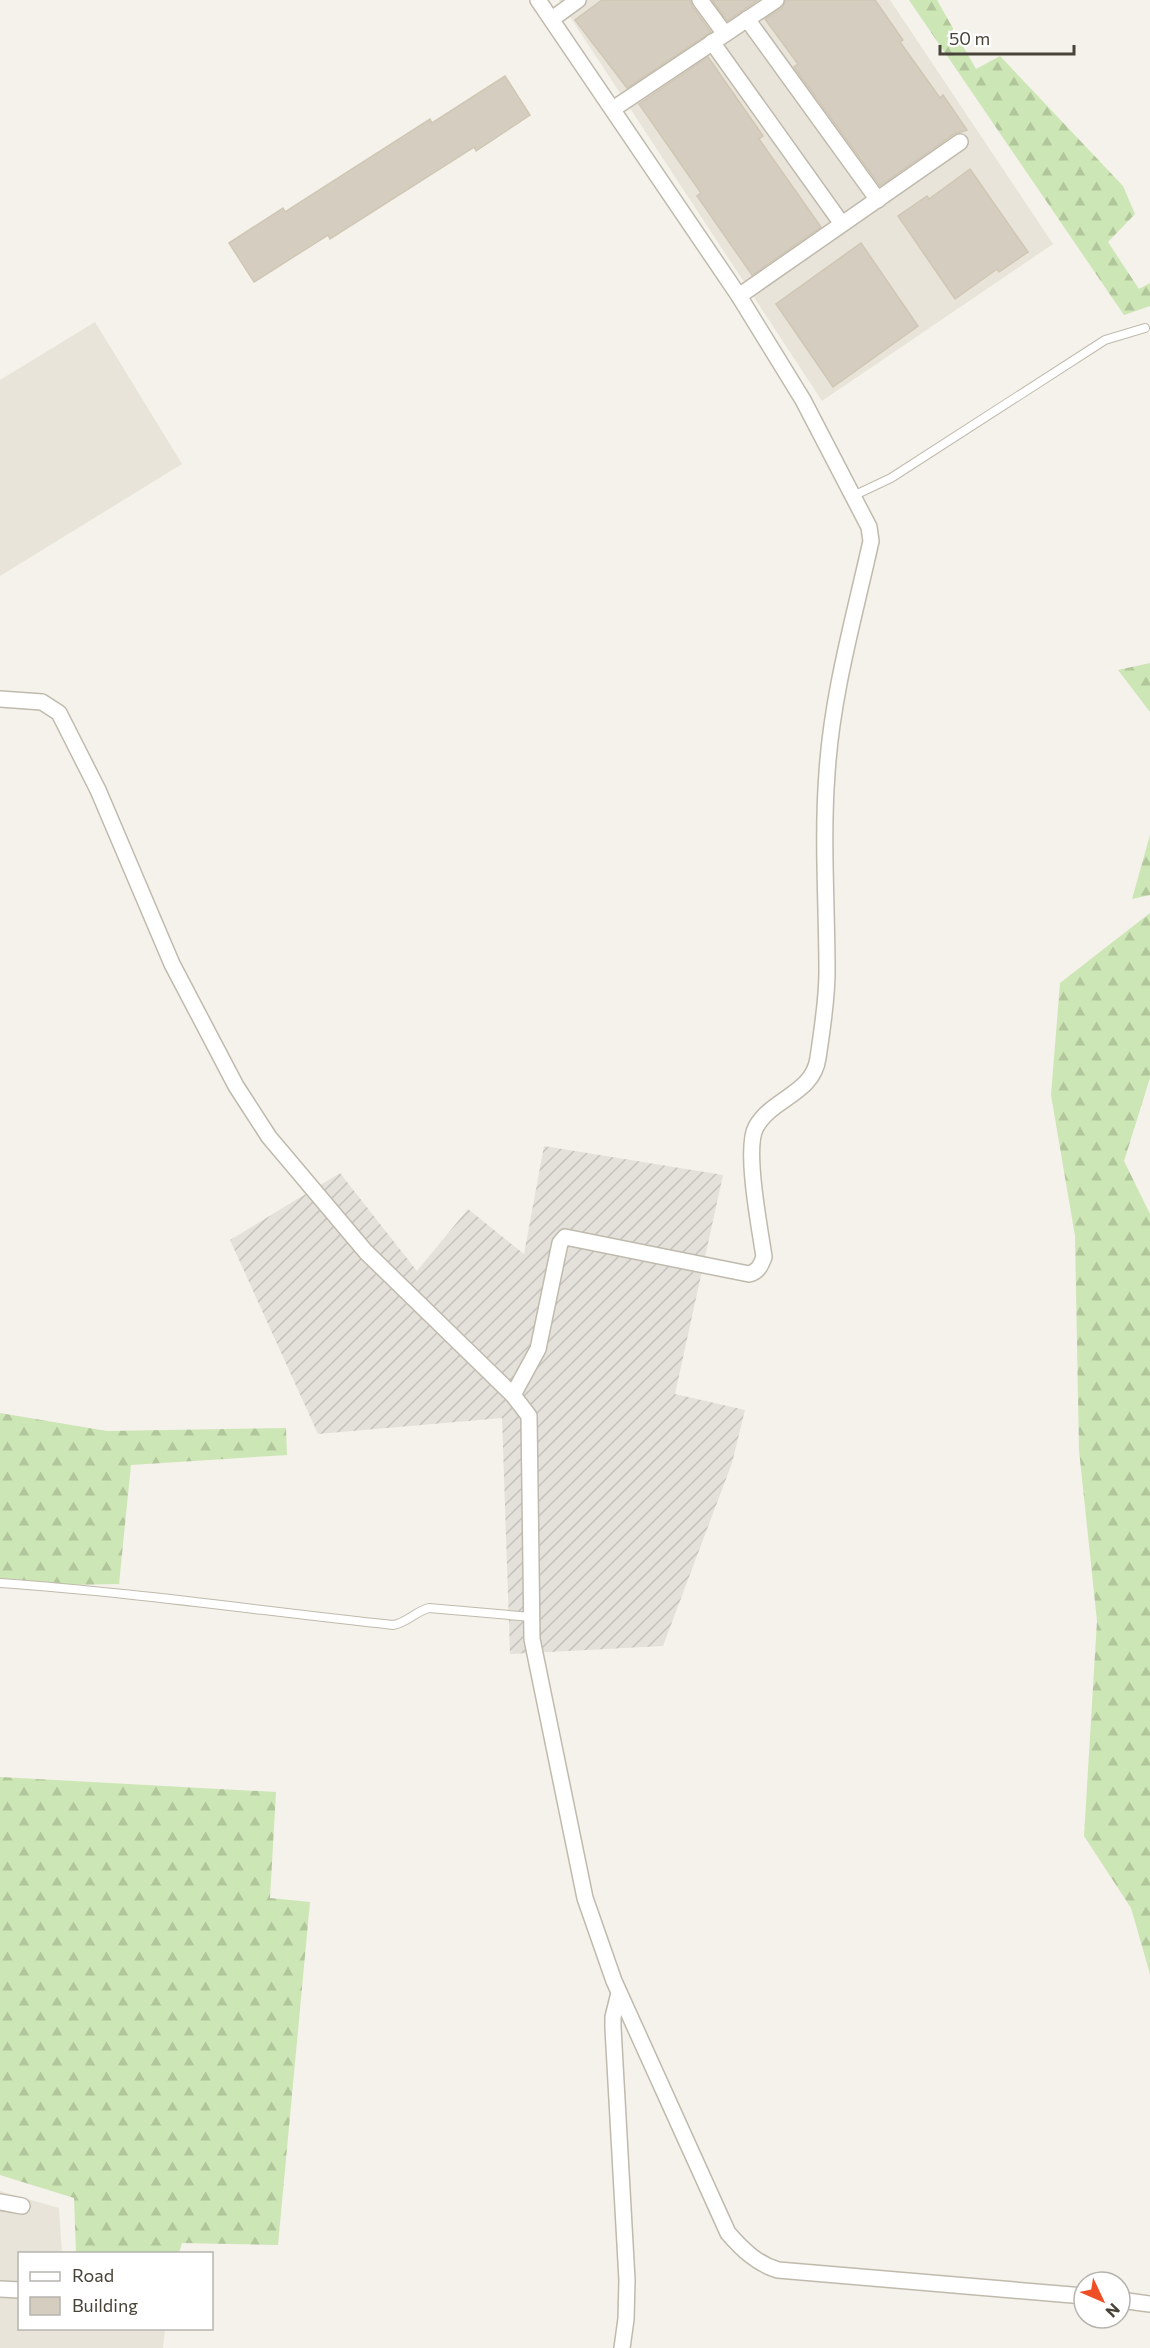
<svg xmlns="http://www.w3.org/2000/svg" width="1150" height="2348" viewBox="0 0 1150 2348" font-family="Commissioner,sans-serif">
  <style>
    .residential { fill: #e8e4d9 }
    .industrial { fill: url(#industrial-furrows) }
    .forest { fill: url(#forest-firs) }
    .building { fill: #d5cec0; stroke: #d0c6b4; stroke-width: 1.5 }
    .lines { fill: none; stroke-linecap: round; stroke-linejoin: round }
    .lane-casing { stroke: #c0baad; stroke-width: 10 }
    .street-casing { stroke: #c0baad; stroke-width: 18 }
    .lane { stroke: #fff; stroke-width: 8 }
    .street { stroke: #fff; stroke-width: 15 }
  </style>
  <defs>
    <pattern id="industrial-furrows" width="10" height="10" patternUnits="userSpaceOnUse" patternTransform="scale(1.5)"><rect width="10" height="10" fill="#e4e1db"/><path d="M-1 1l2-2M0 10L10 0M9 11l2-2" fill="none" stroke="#c5c2bd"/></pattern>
    <pattern id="forest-firs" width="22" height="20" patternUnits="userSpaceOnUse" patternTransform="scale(1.5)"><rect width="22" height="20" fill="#cde6b5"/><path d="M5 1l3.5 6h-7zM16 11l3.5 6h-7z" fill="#b2c69c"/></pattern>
  </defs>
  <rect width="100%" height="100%" fill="#f4f2ea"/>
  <g class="residential">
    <polygon points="559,0 890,0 1053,244 822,401"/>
    <polygon points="95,322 182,464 0,576 0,380"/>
    <polygon points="0,2191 59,2208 62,2253 20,2254 20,2328 165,2329 163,2348 0,2348"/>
  </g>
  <polygon class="industrial" points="544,1146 723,1175 675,1394 745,1410 732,1463 663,1646 510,1654 502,1418 318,1434 230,1240 340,1173 417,1271 468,1209 524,1254"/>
  <g class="forest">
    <polygon points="909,0 937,0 976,69 1000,56 1123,186 1135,214 1108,242 1139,289 1150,283 1150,306 1124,315"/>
    <polygon points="1150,663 1150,712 1118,670"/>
    <polygon points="1150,835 1150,895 1132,899"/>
    <polygon points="1150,913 1150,1078 1124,1161 1150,1214 1150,1974 1131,1908 1084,1836 1097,1621 1079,1450 1075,1236 1051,1095 1060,983"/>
    <polygon points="0,1413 107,1431 286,1428 287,1455 131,1465 119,1584 0,1586"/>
    <polygon points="0,1777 276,1792 270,1898 310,1902 278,2245 182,2243 179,2253 76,2253 74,2198 0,2175"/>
  </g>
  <g class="building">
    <polygon points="602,0 690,0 692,6 711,32 627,88 575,20"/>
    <polygon points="712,0 758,0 727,21"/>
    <polygon points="786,0 875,0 903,40 900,42 940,98 943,95 967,130 954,134 880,186 794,67 798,64 765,19 782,8"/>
    <polygon points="708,57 763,136 759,139 821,227 752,275 697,196 701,193 639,104"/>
    <polygon points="505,76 530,115 476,151 474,147 330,239 328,235 254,282 229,243 283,208 285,212 430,119 432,123"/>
    <polygon points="970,169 1028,252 999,272 997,269 955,299 898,216 927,196 929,199"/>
    <polygon points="861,243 918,326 833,387 776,304"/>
  </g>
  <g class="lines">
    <g class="lane-casing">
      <g id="lane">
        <polyline points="853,496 891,478 1105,340 1145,328"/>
        <path d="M 0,1583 C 131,1592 262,1611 393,1625 C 407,1623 416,1611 429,1608 L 532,1617"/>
      </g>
    </g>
    <g class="street-casing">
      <g id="street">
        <polyline points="700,0 725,34"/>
        <polyline points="552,19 578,0"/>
        <polyline points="747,19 878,200"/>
        <polyline points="712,42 842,224"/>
        <polyline points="613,109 776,0"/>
        <polyline points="739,296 960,142"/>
        <path d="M 0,699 L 42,702 L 59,713 L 98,790 L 172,964 L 236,1086 L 269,1137 L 366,1252 L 513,1395 L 529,1416 L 532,1639 L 585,1898 L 614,1981 L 728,2233 C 742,2249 757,2264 778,2270 L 1084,2296"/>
        <path d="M 513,1395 L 538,1349 L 560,1243 L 565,1237 L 749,1274 C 758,1272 761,1265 764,1257 C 760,1229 744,1148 756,1127 C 772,1098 813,1094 818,1058 C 822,1030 827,1001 827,972 C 827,906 822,839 827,773 C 832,694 854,618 871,541 L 869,527 L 803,400 L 739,296 L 538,0"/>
        <polyline points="619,1993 613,2017 613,2028 627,2280 626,2319 622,2348"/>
        <polyline points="0,2202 22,2206"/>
        <polyline points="0,2289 20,2290"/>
        <polyline points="1120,2300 1150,2304"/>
      </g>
    </g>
    <use href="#lane" class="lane"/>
    <use href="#street" class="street"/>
  </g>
  <rect x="18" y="2252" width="195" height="78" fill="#ffffff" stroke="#b6b4af" stroke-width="1.5"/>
  <rect x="30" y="2272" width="30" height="9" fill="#ffffff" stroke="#b6b4af" stroke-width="1.5"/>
  <text x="72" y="2282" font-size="18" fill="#484338">Road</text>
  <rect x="30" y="2297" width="30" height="18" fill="#d5cec0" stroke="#b6b4af" stroke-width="1.5"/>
  <text x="72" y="2312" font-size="18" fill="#484338">Building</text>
  <g transform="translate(1102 2300) rotate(134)"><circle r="28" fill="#ffffff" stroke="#b6b4af" stroke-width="1.5"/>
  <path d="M0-4.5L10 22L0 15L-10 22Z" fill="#f04f26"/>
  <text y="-9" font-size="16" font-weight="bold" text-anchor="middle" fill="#484338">N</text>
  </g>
  <path d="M940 45v9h134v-9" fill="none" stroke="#484338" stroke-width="3"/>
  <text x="949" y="45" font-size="18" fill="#484338" stroke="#ffffff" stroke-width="4.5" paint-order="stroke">50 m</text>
</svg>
